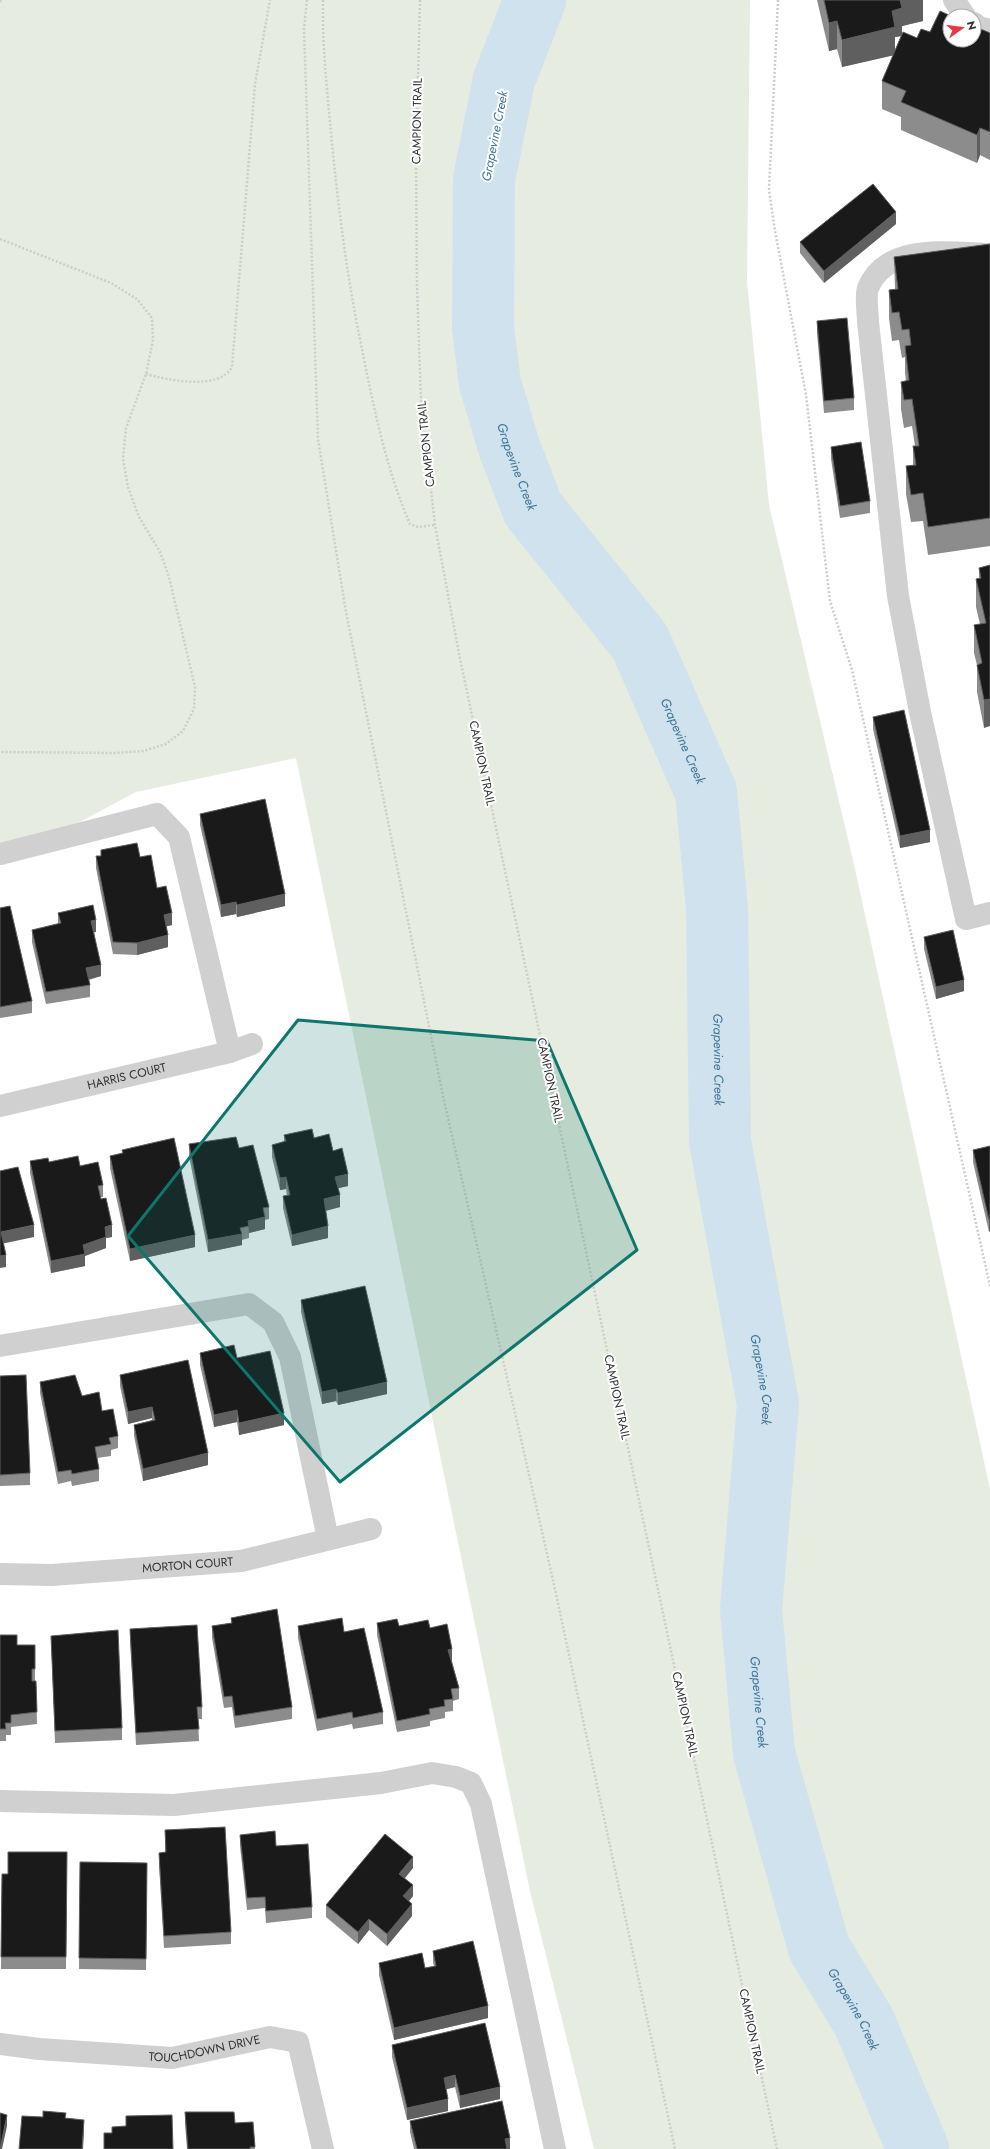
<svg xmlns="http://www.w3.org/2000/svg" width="990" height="2149" viewBox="0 0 990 2149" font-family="Jost,sans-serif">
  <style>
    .green { fill: #e6ecdf }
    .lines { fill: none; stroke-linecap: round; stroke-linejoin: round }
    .river { stroke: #cfe2ee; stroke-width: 62 }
    .path { stroke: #cdcdcd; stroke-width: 2.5; stroke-dasharray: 2 2; stroke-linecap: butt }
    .minor { stroke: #d0d0d0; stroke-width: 22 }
    .wall { fill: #8c8c8c; fill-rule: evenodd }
    .shaded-wall { fill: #5f5f5f }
    .building { fill: #1a1a1a; stroke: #5f5f5f }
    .marked { fill: #0f766e; fill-opacity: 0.2; stroke: #0f766e; stroke-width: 3; stroke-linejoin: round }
    .labels { text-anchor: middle; stroke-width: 4; stroke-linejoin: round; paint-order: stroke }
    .street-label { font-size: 12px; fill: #333; stroke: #fff }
    .water-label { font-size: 13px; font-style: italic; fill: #3f7597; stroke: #fff }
  </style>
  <rect width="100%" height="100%" fill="#fff"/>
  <polygon class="green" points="0,0 750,0 747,281 769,505 855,869 990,1489 990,2149 594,2149 530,1891 296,758 136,792 46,840 0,850"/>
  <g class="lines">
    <path class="river" id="s1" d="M 535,0 L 504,80 L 484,179 L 483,328 L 490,383 L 509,447 L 533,509 L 640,642 L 706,792 L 717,908 L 720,1141 L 768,1404 L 751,1609 L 764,1753 L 819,1948 L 864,2022 L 918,2149"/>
    <g class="path">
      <polyline points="307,0 304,29 318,439 346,612 443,1096 553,1580 675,2149"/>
      <path d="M 323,0 C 322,44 327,89 331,133 C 338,206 347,278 362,349 C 373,405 387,472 410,524 L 418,527 L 435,525"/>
      <polyline points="420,0 416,159 417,286 421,402 435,525 460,659 777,2149"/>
      <polyline points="778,0 769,190 775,231 806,395 830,601 852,670 990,1286"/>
      <polyline points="0,2 1,0"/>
      <polyline points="0,239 111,283 137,299 152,318 153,340 146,374 126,428 123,459 128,487 139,517 160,552 169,577 195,687 194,709 183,731 166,744 143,751 115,753 0,752"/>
      <path d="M 146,374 C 167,380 219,391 232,367 L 255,84 L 270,0"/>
    </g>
    <g class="minor">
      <polyline points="954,0 965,16"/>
      <polyline points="974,23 979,27 990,30"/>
      <path d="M 990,254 C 950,253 887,242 868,288 C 865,297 868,312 868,322 L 898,596 L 920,712 L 966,919 L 990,913"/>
      <polyline points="0,854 157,814 179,837 230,1052"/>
      <path id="s2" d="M 0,1106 L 230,1052 L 252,1044"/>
      <polyline points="0,1346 249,1304 273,1322 290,1357 328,1539"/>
      <path id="s3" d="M 0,1574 L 52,1575 L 241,1561 L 371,1529"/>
      <polyline points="0,1801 174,1805 381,1783 432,1773 456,1777 471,1783 481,1804 555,2149"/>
      <path id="s4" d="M 0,2044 L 39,2049 L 172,2058 L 270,2037 L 298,2042 L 323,2149"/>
    </g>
  </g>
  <g class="wall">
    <path d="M 817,0 L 923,0 L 923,21 L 902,26 L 902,34 L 917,38 L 950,40 L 990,33 L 990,160 L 980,155 L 977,163 L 901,130 L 901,117 L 882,109 L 882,81 L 893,55 L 842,67 L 837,49 L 829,51 ZM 901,36 L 895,50 L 895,37 Z"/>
    <polygon points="896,224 824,283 800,253 800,242"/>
    <polygon points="990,244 990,546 928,555 923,521 911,522 906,494 906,466 913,465 913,446 915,446 912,426 904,428 901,409 901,382 906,381 905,373 905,357 902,358 899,340 892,341 889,318 889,290 895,289 894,257"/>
    <polygon points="817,321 854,398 854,410 824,413 817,333"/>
    <polygon points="831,447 870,501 870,513 840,518 831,459"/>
    <polygon points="990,565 984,728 977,692 977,665 974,653 974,625 980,624 976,607 976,579 979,578 979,568"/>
    <polygon points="873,717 930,842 900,848 873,729"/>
    <polygon points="200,814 285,906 237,917 236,914 221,917 200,825"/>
    <polygon points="101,850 140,857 157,888 172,925 166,926 168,947 137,955 113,954 96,868 96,856 101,856"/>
    <polygon points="0,908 32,1001 32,1013 0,1018"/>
    <polygon points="58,913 96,932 94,932 101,976 89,980 90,985 90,997 46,1004 32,942 32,930 58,924"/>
    <polygon points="924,937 964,991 936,999 924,949"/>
    <polygon points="284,1135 314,1138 333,1151 348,1186 338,1188 340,1207 326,1211 328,1238 292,1246 283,1208 283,1196 287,1196 286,1189 280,1190 272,1157 272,1145 284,1142"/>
    <polygon points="189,1144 239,1148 269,1207 269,1219 265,1220 265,1229 249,1233 249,1238 242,1240 242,1245 208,1252 189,1156"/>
    <polygon points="990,1146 989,1232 973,1162 973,1150"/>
    <polygon points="122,1150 195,1247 130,1261 110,1168 110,1156 122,1153"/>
    <polygon points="30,1161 49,1162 80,1166 103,1185 103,1197 101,1197 112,1237 106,1238 106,1248 85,1256 85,1266 51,1273 30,1173"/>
    <polygon points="301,1300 387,1394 338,1405 336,1401 322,1404 301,1312"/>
    <polygon points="200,1353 237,1358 284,1425 239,1435 237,1422 214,1427 200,1365"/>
    <polygon points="120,1375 208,1465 143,1481 134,1436 134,1425 152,1420 152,1418 128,1424 120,1386"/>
    <polygon points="0,1376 30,1473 30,1485 0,1486"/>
    <polygon points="40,1382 82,1396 102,1411 118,1436 118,1448 111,1450 111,1456 97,1458 99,1469 99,1481 72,1486 71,1481 58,1484 40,1393"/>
    <polygon points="231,1618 292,1707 292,1719 235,1728 232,1707 224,1708 212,1638 212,1626 231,1623"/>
    <polygon points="377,1623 399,1626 430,1628 452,1661 459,1688 459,1699 453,1701 453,1711 445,1712 445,1718 430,1721 430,1726 397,1732 377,1635"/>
    <polygon points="298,1626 344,1632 383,1712 383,1724 353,1729 352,1724 317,1731 298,1638"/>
    <polygon points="130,1629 202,1707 202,1719 198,1719 199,1741 136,1745 130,1641"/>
    <polygon points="0,1635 17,1645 35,1645 35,1681 36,1681 37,1724 11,1727 11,1735 6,1735 6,1741 0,1741"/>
    <polygon points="51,1636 122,1728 122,1740 55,1743"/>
    <polygon points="165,1830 231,1932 231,1944 164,1948 159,1865 159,1853 165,1852"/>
    <polygon points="240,1835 276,1846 312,1907 312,1918 266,1923 265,1908 247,1910 240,1846"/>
    <polygon points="67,1852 66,1969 1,1969 2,1874 8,1874"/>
    <polygon points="80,1862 147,1863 146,1970 79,1969"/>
    <polygon points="413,1868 405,1878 413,1896 409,1901 412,1916 387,1946 369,1930 358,1944 326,1917 326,1905"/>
    <polygon points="433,1951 488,2018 394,2040 379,1975 379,1963 425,1968 434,1966 433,1963"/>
    <polygon points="392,2045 500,2099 460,2108 455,2087 446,2089 448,2111 407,2120 392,2057"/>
    <polygon points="185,2112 235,2123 253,2122 255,2149 187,2149 185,2124"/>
    <polygon points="410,2121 510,2149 414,2149 410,2132"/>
  </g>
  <g class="shaded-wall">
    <polygon points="900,0 923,0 923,21 902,26 902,36 895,37 895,55 842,67 842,40 892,11"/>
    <polygon points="837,21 837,49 829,51 829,23"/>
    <polygon points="980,128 980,155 977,163 977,135"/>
    <polygon points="896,212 896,224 824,283 824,271"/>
    <polygon points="990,699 990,726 984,728 984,700"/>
    <polygon points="930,830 930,842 900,848 900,836"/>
    <polygon points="285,894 285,906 237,917 237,905"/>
    <polygon points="236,902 236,914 221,917 221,905"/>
    <polygon points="172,913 172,925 164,927 164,915"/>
    <polygon points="96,920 96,932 91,933 91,921"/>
    <polygon points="168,935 168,947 137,955 137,943"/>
    <polygon points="101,965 101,976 86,980 86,968"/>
    <polygon points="964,980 964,991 936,999 936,987"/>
    <polygon points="348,1174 348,1186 335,1189 335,1177"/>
    <polygon points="286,1177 286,1189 280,1190 280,1178"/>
    <polygon points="340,1195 340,1207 324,1211 324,1199"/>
    <polygon points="265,1217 265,1229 249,1233 248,1221"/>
    <polygon points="989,1220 990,1220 990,1231 989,1232"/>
    <polygon points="34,1225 34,1237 1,1244 1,1232"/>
    <polygon points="112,1225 112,1237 106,1238 106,1248 85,1256 85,1266 51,1273 51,1261 83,1245 105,1227"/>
    <polygon points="328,1226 328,1238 292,1246 292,1235"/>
    <polygon points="242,1234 242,1245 208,1252 208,1240"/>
    <polygon points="195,1235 195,1247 130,1261 130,1249"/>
    <polygon points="6,1255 6,1267 0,1268 0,1256"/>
    <polygon points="387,1382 387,1394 338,1405 338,1393"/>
    <polygon points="336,1389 336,1401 322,1404 322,1392"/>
    <polygon points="152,1407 152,1418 128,1424 128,1412"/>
    <polygon points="237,1410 237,1422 214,1427 214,1415"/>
    <polygon points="284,1413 284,1425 239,1435 239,1423"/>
    <polygon points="208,1453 208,1465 143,1481 143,1469"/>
    <polygon points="452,1649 452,1661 448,1662 448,1650"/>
    <polygon points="413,1857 413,1868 399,1885 399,1874"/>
    <polygon points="413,1885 413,1896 403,1908 403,1896"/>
    <polygon points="412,1904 412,1916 387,1946 387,1934"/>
    <polygon points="369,1919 369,1930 358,1944 358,1932"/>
    <polygon points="488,2006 488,2018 394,2040 394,2028"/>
    <polygon points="455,2075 455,2087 444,2090 444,2078"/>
    <polygon points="500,2087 500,2099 460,2108 460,2096"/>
    <polygon points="448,2099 448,2111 407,2120 407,2108"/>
    <polygon points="7,2115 7,2126 2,2149 0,2149"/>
    <polygon points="84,2120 84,2131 83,2149 82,2149"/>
    <polygon points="510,2138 510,2149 505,2149 505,2139"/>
  </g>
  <g class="building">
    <polygon points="824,0 900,0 902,8 892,11 895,27 842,40 837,21 829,23"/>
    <polygon points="940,11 951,16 950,16 950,40 974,40 974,30 975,30 976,27 990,33 990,132 980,128 977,135 901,102 906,91 882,81 903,32 917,38 921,29 930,32"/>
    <polygon points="873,184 896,212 824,271 800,242"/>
    <polygon points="990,244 990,518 928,527 923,493 911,495 906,466 916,465 913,446 919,446 912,399 904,400 901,382 909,380 905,346 911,345 909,329 902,330 899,312 892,313 889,290 898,289 894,257"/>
    <polygon points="847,318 854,398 824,401 817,321"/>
    <polygon points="861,442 870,501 840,506 831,447"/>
    <polygon points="990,565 990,699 984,700 977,665 982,663 974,625 986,623 976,579 981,578 979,568"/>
    <polygon points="904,710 930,830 900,836 873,717"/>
    <polygon points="265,799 285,894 237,905 236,902 221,905 200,814"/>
    <polygon points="137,843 140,857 151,855 157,888 166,886 172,913 164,915 168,935 137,943 113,942 96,856 101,856 101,850"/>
    <polygon points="93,905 96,920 91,921 101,965 86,968 90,985 46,992 32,930 61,923 58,913"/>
    <polygon points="10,906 32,1001 0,1007 0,908"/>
    <polygon points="953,930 964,980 936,987 924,937"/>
    <polygon points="312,1129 314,1138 329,1134 333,1151 342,1148 348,1174 335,1177 340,1195 324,1199 328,1226 292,1235 283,1196 290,1195 286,1177 280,1178 272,1145 286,1141 284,1135"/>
    <polygon points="236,1137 239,1148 253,1145 269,1207 263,1208 265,1217 248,1221 249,1226 240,1228 242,1234 208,1240 189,1144"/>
    <polygon points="174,1138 195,1235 130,1249 110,1156 123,1153 122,1150"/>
    <polygon points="990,1146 990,1220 989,1220 973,1150"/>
    <polygon points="78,1156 80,1166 98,1162 103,1185 98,1186 101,1199 106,1198 112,1225 105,1227 106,1237 83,1245 85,1254 51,1261 30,1161 48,1158 49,1162"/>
    <polygon points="18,1167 34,1225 1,1232 6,1255 0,1256 0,1171"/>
    <polygon points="365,1286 387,1382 338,1393 336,1389 322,1392 301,1300"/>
    <polygon points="234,1345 237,1358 270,1351 284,1413 239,1423 237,1410 214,1415 200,1353"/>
    <polygon points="188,1360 208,1453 143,1469 134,1425 155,1420 152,1407 128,1412 120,1375"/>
    <polygon points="26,1375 30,1473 0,1475 0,1376"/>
    <polygon points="75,1375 82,1396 99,1392 102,1411 113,1409 118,1436 109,1438 111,1444 95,1447 99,1469 72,1474 71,1470 58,1472 40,1382"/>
    <polygon points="277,1609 292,1707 235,1716 232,1696 224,1697 212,1626 232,1623 231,1618"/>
    <polygon points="342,1618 344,1632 364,1628 383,1712 353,1718 352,1712 317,1719 298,1626"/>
    <polygon points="397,1619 399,1626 428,1620 430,1628 447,1624 452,1649 448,1650 459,1688 451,1689 453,1699 444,1700 445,1706 429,1709 430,1714 397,1721 377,1623"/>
    <polygon points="197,1625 202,1707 197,1707 199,1729 136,1733 130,1629"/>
    <polygon points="118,1630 122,1728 55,1731 51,1636"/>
    <polygon points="0,1635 17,1635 17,1645 35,1645 35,1669 32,1669 32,1681 36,1681 37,1712 11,1715 11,1723 5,1723 6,1729 0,1729"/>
    <polygon points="225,1827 231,1932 164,1936 159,1853 166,1852 165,1830"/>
    <polygon points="275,1831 276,1846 308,1844 312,1907 266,1911 265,1897 247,1898 240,1835"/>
    <polygon points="385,1834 413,1857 399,1874 413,1885 403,1896 412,1904 387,1934 369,1919 358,1932 326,1905"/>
    <polygon points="8,1852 67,1852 66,1957 1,1957 2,1874 8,1874"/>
    <polygon points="80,1862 147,1863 146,1959 79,1958"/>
    <polygon points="473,1941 488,2006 394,2028 379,1963 422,1953 425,1968 436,1966 433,1951"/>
    <polygon points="485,2023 500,2087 460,2096 455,2075 444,2078 448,2099 407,2108 392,2045"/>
    <polygon points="502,2101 510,2138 505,2139 507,2149 417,2149 410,2121"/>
    <polygon points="43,2111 66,2113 65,2118 84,2120 82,2149 19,2149 22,2116 43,2117"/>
    <polygon points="185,2112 234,2112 235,2123 253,2122 255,2147 250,2147 250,2149 188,2149"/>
    <polygon points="0,2113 7,2115 0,2149"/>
    <polygon points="172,2115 173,2149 104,2149 104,2133 112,2133 112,2127 126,2126 126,2116"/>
  </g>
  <path class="marked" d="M 298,1020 L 547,1041 L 637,1250 L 340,1482 L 128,1236 Z"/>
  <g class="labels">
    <g class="street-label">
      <text transform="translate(417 121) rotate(-89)" y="4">CAMPION TRAIL</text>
      <text transform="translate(426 444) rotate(-96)" y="4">CAMPION TRAIL</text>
      <text transform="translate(482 763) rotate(78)" y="4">CAMPION TRAIL</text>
      <text dy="4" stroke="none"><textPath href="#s2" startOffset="130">HARRIS COURT</textPath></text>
      <text transform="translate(550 1080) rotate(78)" y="4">CAMPION TRAIL</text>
      <text transform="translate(617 1397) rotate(78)" y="4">CAMPION TRAIL</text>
      <text dy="4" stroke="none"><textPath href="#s3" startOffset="188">MORTON COURT</textPath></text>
      <text transform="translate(685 1714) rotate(78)" y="4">CAMPION TRAIL</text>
      <text transform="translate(752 2031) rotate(78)" y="4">CAMPION TRAIL</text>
      <text dy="4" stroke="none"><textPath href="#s4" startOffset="206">TOUCHDOWN DRIVE</textPath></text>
    </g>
    <g class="water-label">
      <text transform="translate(494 136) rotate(-79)" y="5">Grapevine Creek</text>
      <text dy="5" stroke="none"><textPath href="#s1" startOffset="479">Grapevine Creek</textPath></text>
      <text dy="5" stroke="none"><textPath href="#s1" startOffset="803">Grapevine Creek</textPath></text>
      <text dy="5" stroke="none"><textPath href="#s1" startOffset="1127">Grapevine Creek</textPath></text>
      <text dy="5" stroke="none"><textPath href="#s1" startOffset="1451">Grapevine Creek</textPath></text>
      <text dy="5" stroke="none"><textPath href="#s1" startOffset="1775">Grapevine Creek</textPath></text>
      <text dy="5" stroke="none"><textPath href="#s1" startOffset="2099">Grapevine Creek</textPath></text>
    </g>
  </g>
  <g transform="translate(962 28) rotate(76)"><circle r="19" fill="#ffffff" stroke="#adadad"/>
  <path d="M0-3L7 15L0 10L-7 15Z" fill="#e63946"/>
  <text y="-6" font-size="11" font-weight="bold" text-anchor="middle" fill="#333333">N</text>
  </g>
</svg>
